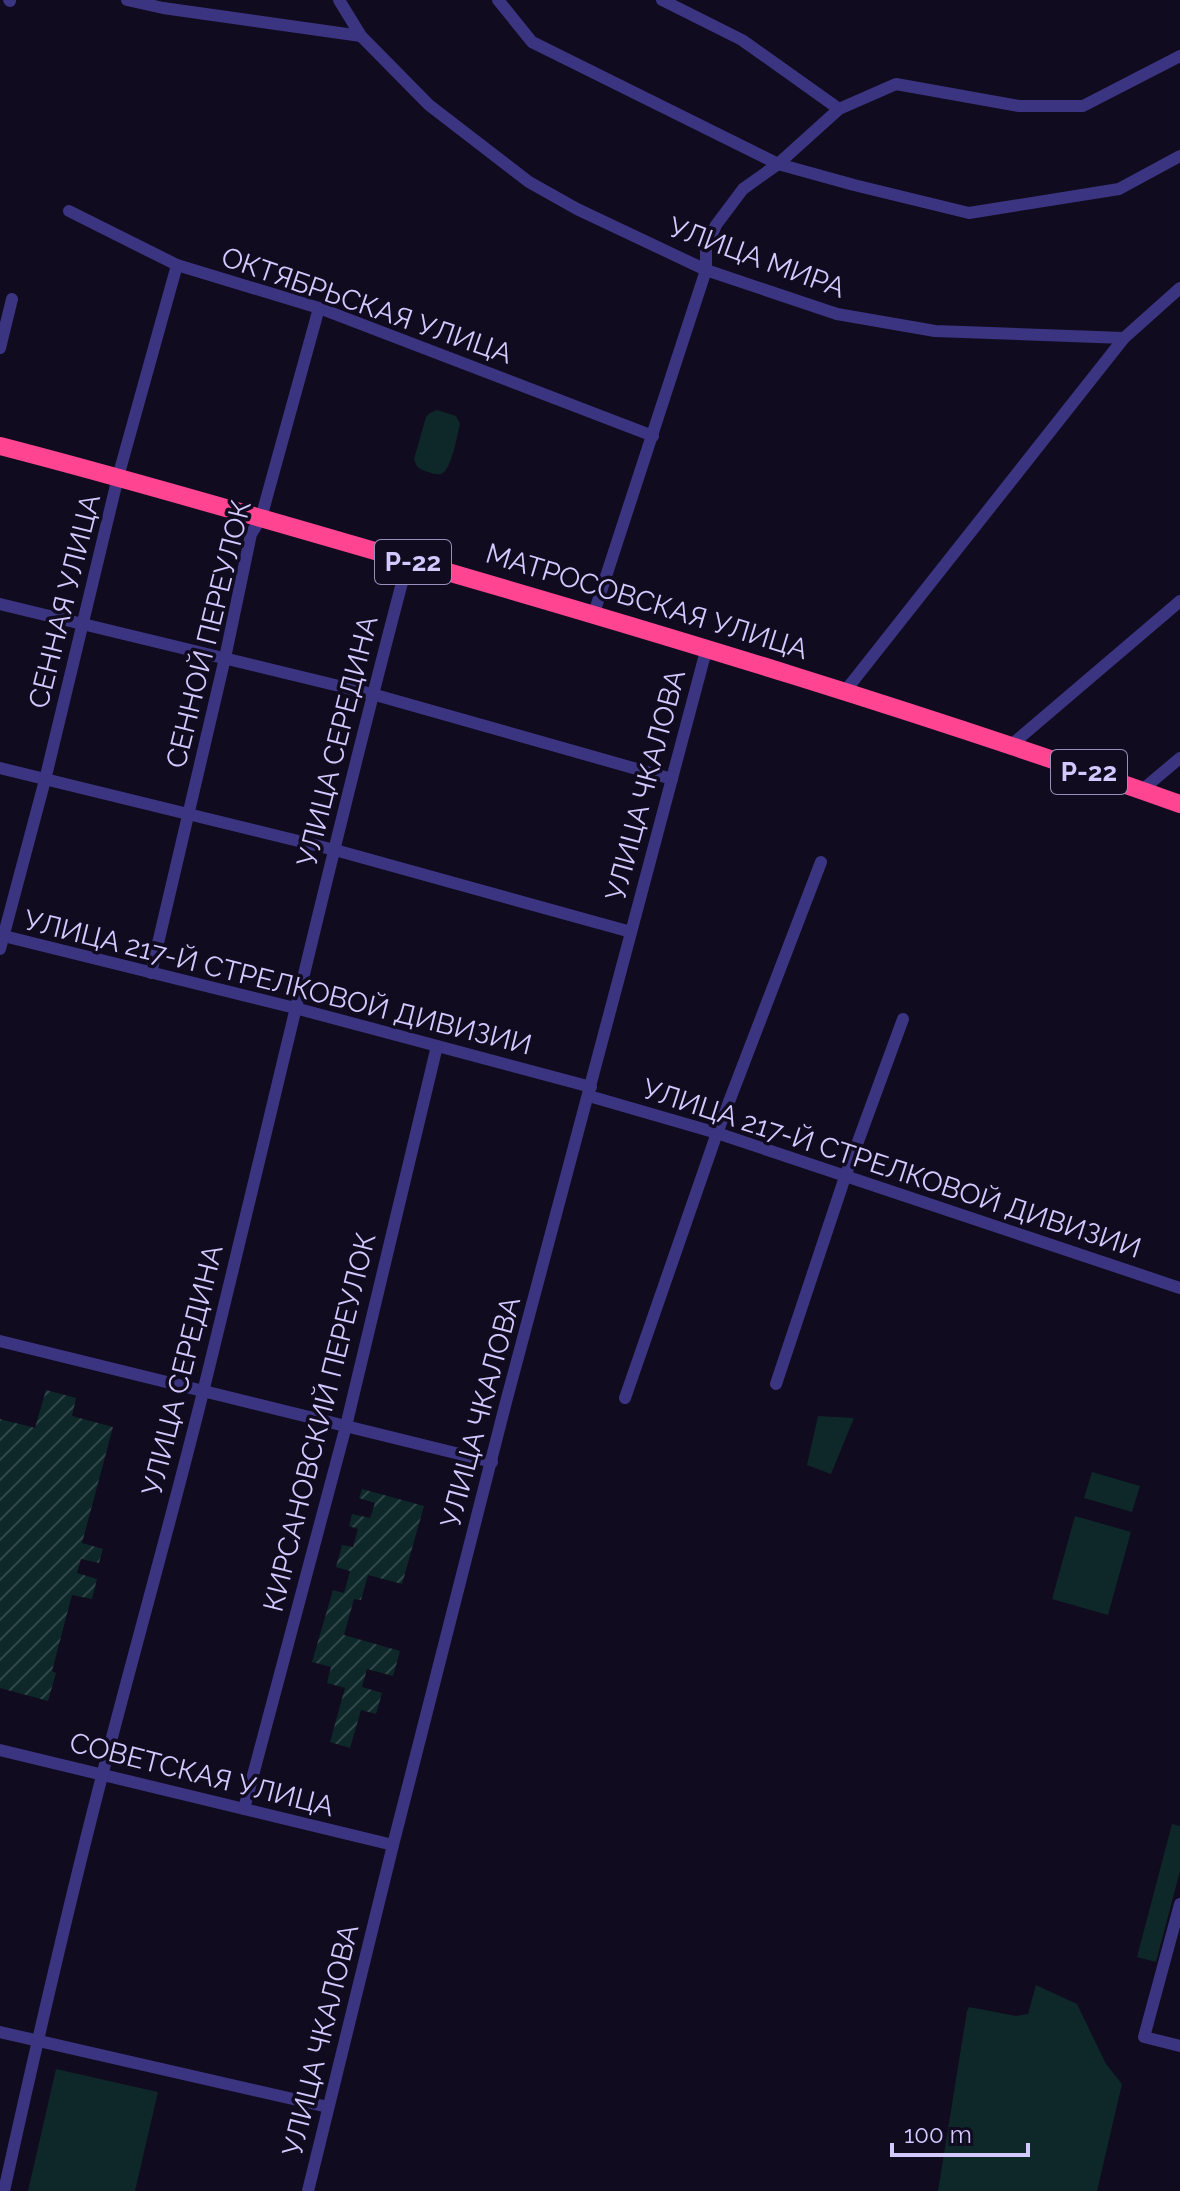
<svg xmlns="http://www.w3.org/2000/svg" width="1180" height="2191" viewBox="0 0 1180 2191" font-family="Raleway,sans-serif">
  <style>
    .green { fill: #0e2829 }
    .garden { fill: url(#garden-furrows) }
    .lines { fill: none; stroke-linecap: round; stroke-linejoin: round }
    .minor { stroke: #3b3480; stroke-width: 12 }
    .highway { stroke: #ff4492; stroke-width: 18 }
    .labels { text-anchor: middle; stroke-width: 7; stroke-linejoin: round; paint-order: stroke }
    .shield { fill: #100b1f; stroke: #9890bc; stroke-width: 2 }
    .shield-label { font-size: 26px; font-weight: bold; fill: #d3c9ff }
    .street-label { font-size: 28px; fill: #d3c9ff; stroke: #100b1f }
  </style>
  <defs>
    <pattern id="garden-furrows" width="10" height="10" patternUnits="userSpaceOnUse" patternTransform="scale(2)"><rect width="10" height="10" fill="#0e2829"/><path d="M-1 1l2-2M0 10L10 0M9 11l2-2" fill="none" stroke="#304649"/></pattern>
  </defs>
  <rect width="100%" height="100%" fill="#100b1f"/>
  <g class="green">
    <path d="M 437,410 L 456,416 L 460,424 C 457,435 452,470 441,474 C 437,475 432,473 428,472 C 419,469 417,468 414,459 L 426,417 L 430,413 Z"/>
    <polygon points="818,1416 854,1418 831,1474 807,1465"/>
    <polygon points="1092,1472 1140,1486 1132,1512 1084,1498"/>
    <polygon points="1075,1516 1131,1532 1108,1615 1052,1599"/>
    <polygon points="1172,1824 1180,1826 1180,1871 1156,1962 1137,1957"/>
    <polygon points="1036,1985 1077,2004 1106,2064 1122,2084 1097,2191 938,2191 967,2011 969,2007 1016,2016 1028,2014"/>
    <polygon points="56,2069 158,2092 135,2191 28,2191"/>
  </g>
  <g class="garden">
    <polygon points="46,1390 76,1398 72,1416 113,1427 82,1543 103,1549 99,1563 81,1559 77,1573 97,1579 92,1599 72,1595 52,1671 56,1673 48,1701 0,1688 0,1419 35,1428"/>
    <polygon points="362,1489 424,1506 402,1584 368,1575 361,1600 354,1599 344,1635 400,1651 393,1676 367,1669 362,1687 382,1693 376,1714 361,1710 350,1748 330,1742 345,1688 327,1683 331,1667 312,1662 333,1590 344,1593 350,1571 336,1567 342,1545 353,1547 358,1529 349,1526 352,1514 370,1518 375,1503 359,1498"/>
  </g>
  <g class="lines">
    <g class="minor">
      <polyline points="9,0 10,1"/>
      <polyline points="127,0 163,8 361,36"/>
      <polyline points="339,0 361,36 429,105 529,182 577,209 706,270 837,314 935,331 1124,338"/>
      <polyline points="498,0 532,42 778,164 854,185 969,213 1119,189 1180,156"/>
      <polyline points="662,0 742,40 839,109"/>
      <polyline points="69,211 177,265 319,308 653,436"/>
      <polyline points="0,348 12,299"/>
      <polyline points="0,604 372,694 672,779"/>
      <polyline points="594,613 706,270 706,248 716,225 743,189 778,164 839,109 896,84 1019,106 1083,106 1180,56"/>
      <polyline points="846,690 1124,338 1180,288"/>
      <polyline points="1010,746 1180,601"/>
      <polyline points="0,768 335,850 631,932"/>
      <polyline points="1142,790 1180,758"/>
      <polyline points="0,935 295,1008 591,1087"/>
      <polyline points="0,949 45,780 118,477 177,265"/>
      <polyline points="151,973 225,658 251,534 261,518 319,308"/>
      <polyline points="589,1096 717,1133 1180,1288"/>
      <polyline points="0,1341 492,1462"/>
      <polyline points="776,1384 845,1177 903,1019"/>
      <polyline points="625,1398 717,1133 821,862"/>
      <polyline points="0,1750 393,1845"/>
      <polyline points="244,1809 346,1426 437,1046"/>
      <polyline points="1180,1904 1144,2037 1180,2046"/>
      <polyline points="0,2032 328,2107"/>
      <path d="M 4,2191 C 35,2051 67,1911 103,1772 C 136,1644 172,1517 204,1388 C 272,1112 335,835 408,560"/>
      <polyline points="308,2191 393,1845 506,1402 707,647"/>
    </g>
    <path class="highway" d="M 0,446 C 136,481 271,521 406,560 C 667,635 924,713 1180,804"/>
  </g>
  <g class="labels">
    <g class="shield">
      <rect x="375" y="540" width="76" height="44" rx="6"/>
      <rect x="1051" y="750" width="76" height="44" rx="6"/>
    </g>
    <g class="shield-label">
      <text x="413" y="571">Р-22</text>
      <text x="1089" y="781">Р-22</text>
    </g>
    <g class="street-label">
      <text transform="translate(757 257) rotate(20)" y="10">УЛИЦА МИРА</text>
      <text transform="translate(367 305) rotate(19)" y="10">ОКТЯБРЬСКАЯ УЛИЦА</text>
      <text transform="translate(64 601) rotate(-76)" y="10">СЕННАЯ УЛИЦА</text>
      <text transform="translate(647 601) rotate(17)" y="10">МАТРОСОВСКАЯ УЛИЦА</text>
      <text transform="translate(208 634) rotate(-76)" y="10">СЕННОЙ ПЕРЕУЛОК</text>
      <text transform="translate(337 741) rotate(-76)" y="10">УЛИЦА СЕРЕДИНА</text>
      <text transform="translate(645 785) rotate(-75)" y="10">УЛИЦА ЧКАЛОВА</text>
      <text transform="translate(278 982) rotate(14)" y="10">УЛИЦА 217-Й СТРЕЛКОВОЙ ДИВИЗИИ</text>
      <text transform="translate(892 1168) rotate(18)" y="10">УЛИЦА 217-Й СТРЕЛКОВОЙ ДИВИЗИИ</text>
      <text transform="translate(182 1370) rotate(-76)" y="10">УЛИЦА СЕРЕДИНА</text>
      <text transform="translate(480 1412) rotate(-75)" y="10">УЛИЦА ЧКАЛОВА</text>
      <text transform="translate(319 1422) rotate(-76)" y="10">КИРСАНОВСКИЙ ПЕРЕУЛОК</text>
      <text transform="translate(202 1774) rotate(14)" y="10">СОВЕТСКАЯ УЛИЦА</text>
      <text transform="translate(320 2040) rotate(-76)" y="10">УЛИЦА ЧКАЛОВА</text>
    </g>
  </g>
  <path d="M892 2143v12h136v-12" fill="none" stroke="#d3c9ff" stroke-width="4"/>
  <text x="904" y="2143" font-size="24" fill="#d3c9ff" stroke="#100b1f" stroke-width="6" paint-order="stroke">100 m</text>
</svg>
